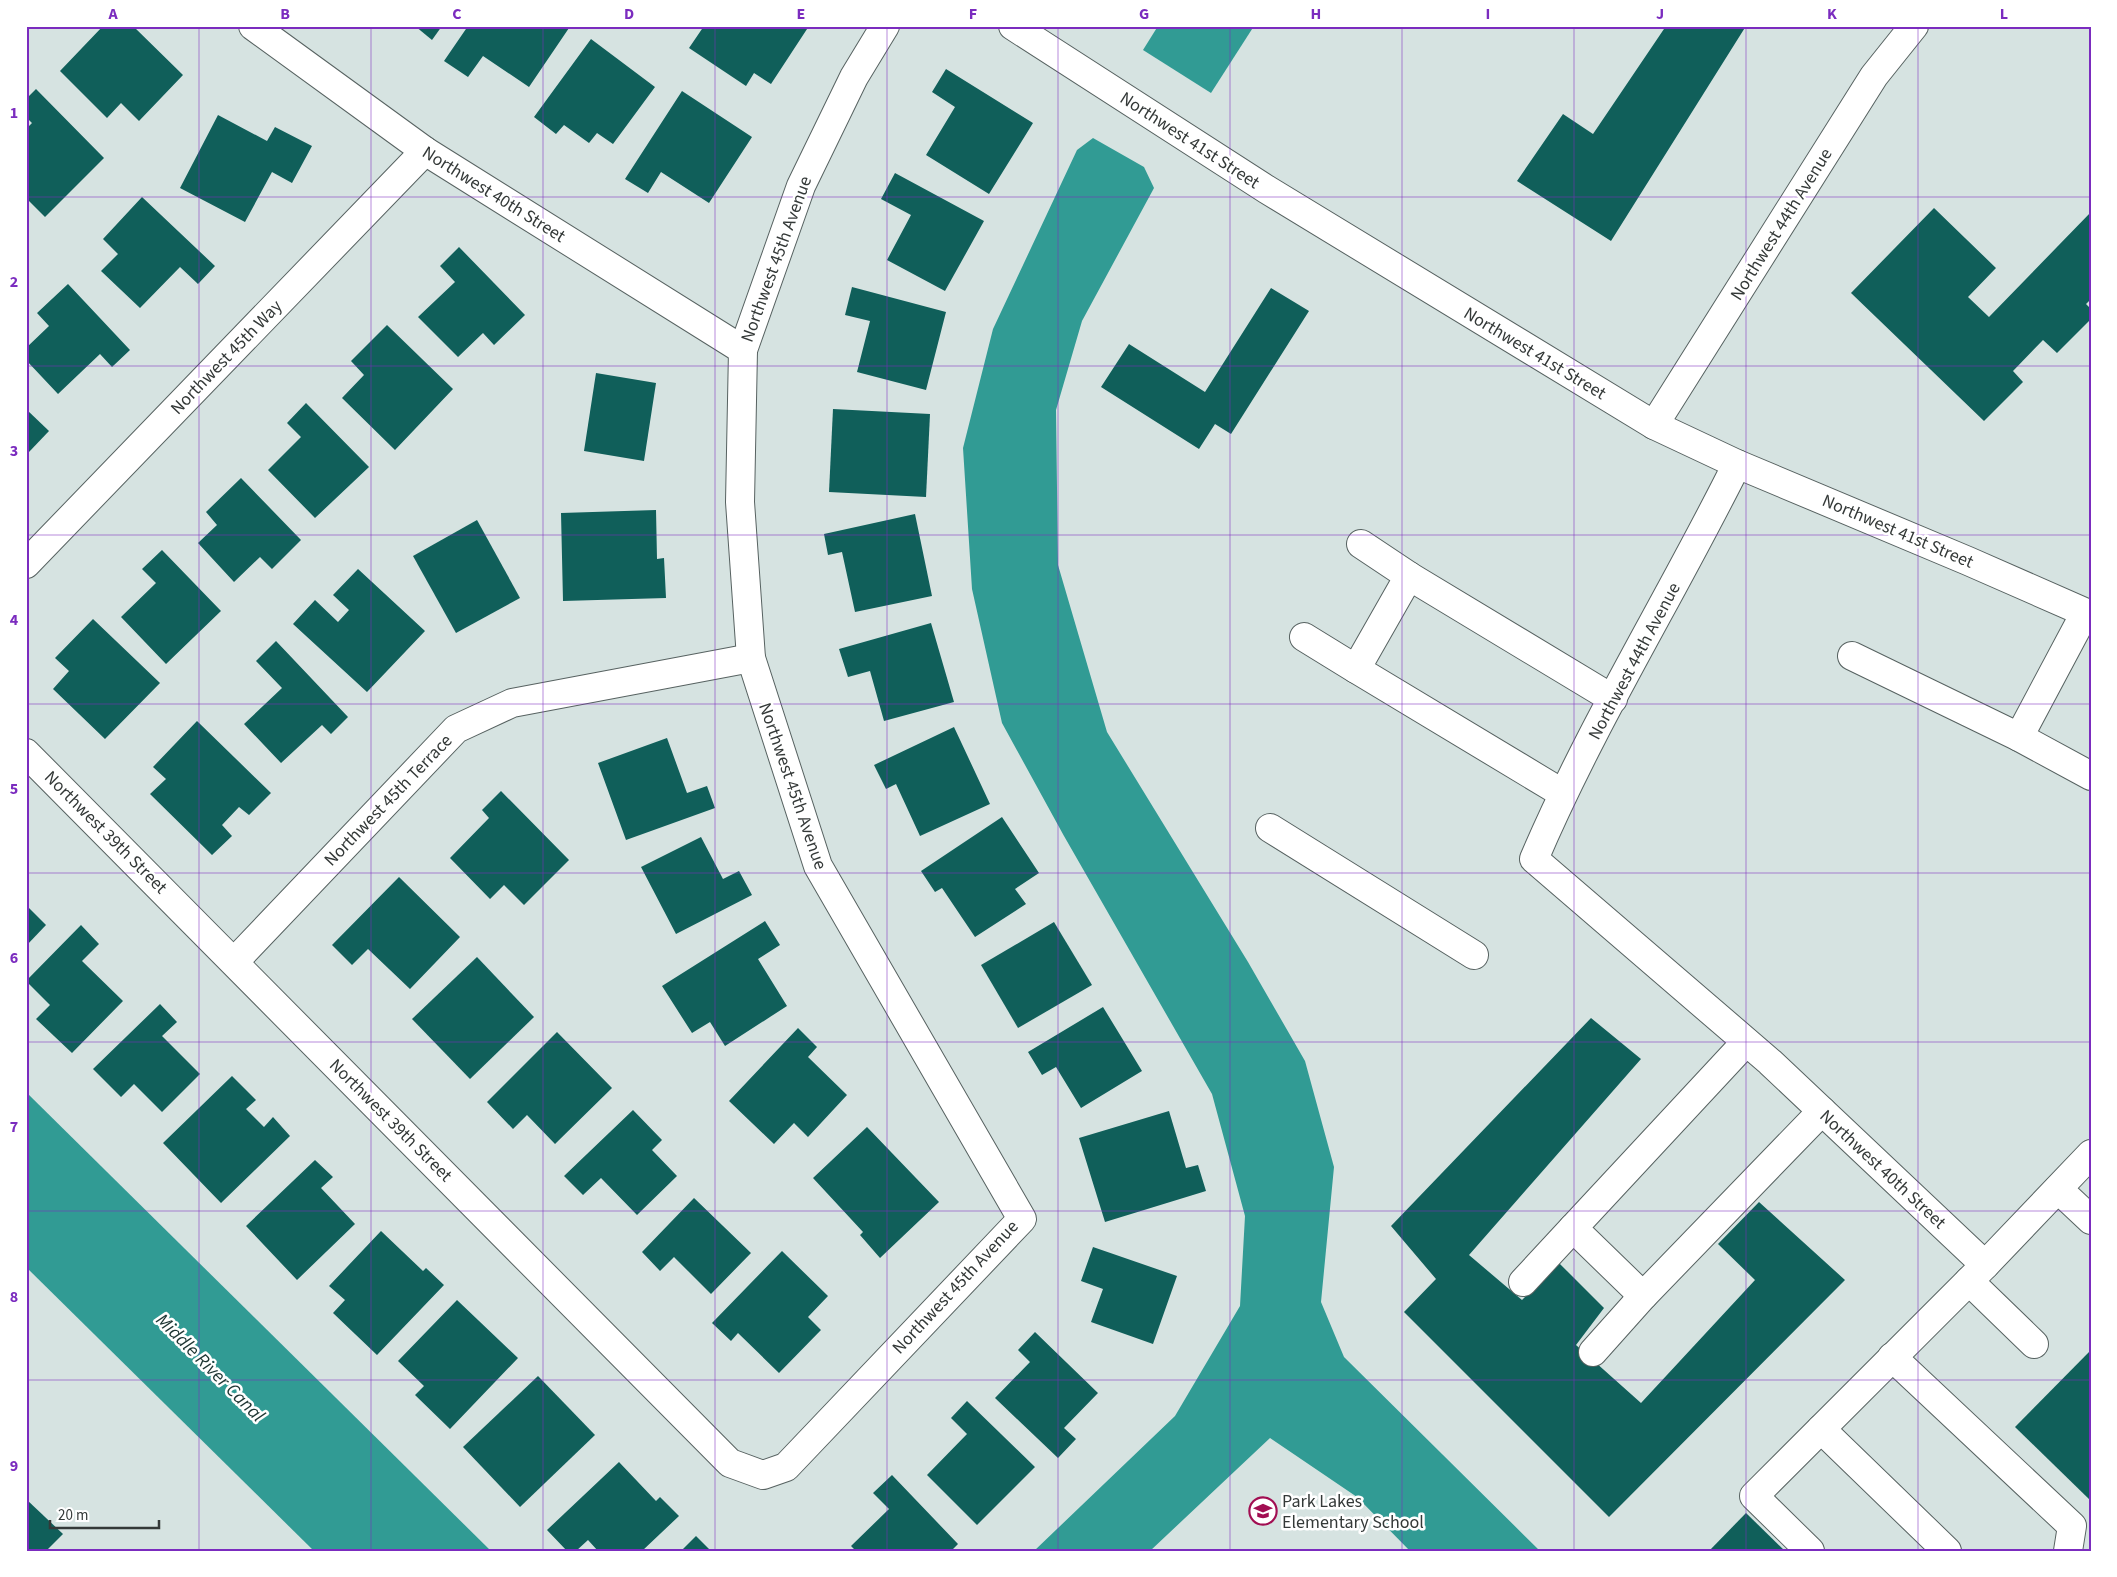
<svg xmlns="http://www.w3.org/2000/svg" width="2117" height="1577" viewBox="0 0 2117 1577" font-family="'Source Sans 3',sans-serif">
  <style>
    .water { fill: #319b94 }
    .building { fill: #105f5a }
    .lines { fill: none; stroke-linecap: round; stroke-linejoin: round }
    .minor-casing { stroke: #576261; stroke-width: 30 }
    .minor { stroke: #fff; stroke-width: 28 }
    .grid { fill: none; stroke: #7b2cbf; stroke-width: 1; stroke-opacity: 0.55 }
    .labels { text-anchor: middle; stroke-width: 5; stroke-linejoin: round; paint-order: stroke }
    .street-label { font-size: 18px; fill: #343938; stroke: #fff }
    .poi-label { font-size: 18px; fill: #343938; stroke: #fff; text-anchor: start }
    .water-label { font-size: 19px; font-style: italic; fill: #1d3432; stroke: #fff }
    .neatline { fill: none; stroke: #7b2cbf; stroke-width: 2 }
    .grid-label { font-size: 16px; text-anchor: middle; font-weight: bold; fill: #7b2cbf }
  </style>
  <rect width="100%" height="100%" fill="#d6e3e1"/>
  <g class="water">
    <polygon points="1158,26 1254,26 1211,93 1143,50"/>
    <polygon points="1093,138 1144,167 1154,188 1082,321 1056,410 1058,565 1107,732 1248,962 1305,1061 1334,1167 1321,1302 1344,1357 1540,1551 1410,1551 1357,1497 1270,1438 1150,1551 1034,1551 1175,1416 1240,1306 1245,1216 1212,1094 1064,836 1002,723 972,589 963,448 993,329 1077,150"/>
    <polygon points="26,1092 491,1551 314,1551 26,1267"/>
  </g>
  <g class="building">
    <polygon points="103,26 133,26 183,75 139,121 121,103 107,118 60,71"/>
    <polygon points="415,26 442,26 432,40"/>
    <polygon points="468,26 566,26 569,28 529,87 483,56 468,77 444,61"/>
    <polygon points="704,26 809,26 771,84 754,73 746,86 689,48"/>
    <polygon points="1666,26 1746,26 1611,241 1517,181 1563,114 1593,134"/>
    <polygon points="591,39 655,87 613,144 597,133 589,143 564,125 556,134 534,117"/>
    <polygon points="946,69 1033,123 989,194 926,155 955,107 932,92"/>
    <polygon points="36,89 104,158 45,217 26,198 26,129 32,123 26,117 26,99"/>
    <polygon points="682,91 752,137 709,203 661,172 648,193 625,179"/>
    <polygon points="218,115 267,141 275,127 312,146 292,183 272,172 245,222 180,188"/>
    <polygon points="895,173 984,221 945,291 887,260 911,215 881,199"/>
    <polygon points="142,197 215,266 198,284 180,267 140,308 101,271 118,254 103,239"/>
    <polygon points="1934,208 1996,268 1968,297 1989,317 2091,212 2091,299 2086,304 2091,309 2091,319 2057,353 2043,340 2013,371 2023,382 1984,421 1851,293"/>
    <polygon points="459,247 525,315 494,345 483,333 458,357 418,317 455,282 440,266"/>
    <polygon points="68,284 130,350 112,367 100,354 58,394 26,360 26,348 49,326 37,313"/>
    <polygon points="852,287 946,312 926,390 857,372 870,321 845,315"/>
    <polygon points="1271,288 1309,311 1231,434 1215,424 1199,449 1101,387 1129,344 1205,392"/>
    <polygon points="387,325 453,389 395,450 342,398 364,375 351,361"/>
    <polygon points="596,373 656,383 644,461 584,451"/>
    <polygon points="306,403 369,467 315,518 268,470 301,437 287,423"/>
    <polygon points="26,409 49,431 29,452 26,449"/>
    <polygon points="833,409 930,414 926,497 829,492"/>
    <polygon points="241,478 301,540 272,569 260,557 234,582 198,543 217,525 206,512"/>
    <polygon points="656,510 657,559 664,558 666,598 563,601 561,513"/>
    <polygon points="915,514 932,596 855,612 842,552 828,555 824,534"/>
    <polygon points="477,520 520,598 456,633 413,556"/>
    <polygon points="162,550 221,611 166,664 121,617 156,583 142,569"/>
    <polygon points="358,569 425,631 367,692 293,624 315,600 338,622 349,610 333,595"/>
    <polygon points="93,619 160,683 105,739 53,689 69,671 55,658"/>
    <polygon points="931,623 954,702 884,721 870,671 848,677 839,649"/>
    <polygon points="276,641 348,717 331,734 322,725 281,763 244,724 282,688 256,661"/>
    <polygon points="197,721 271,793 249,815 239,807 222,825 232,836 212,855 150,794 166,779 153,767"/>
    <polygon points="954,727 990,804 920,836 896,784 886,789 874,765"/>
    <polygon points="667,738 687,793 707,786 715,808 626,840 598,763"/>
    <polygon points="501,791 569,860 524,905 504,885 490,899 450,858 489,818 482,810"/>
    <polygon points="1002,817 1039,873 1015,889 1026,904 975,937 942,888 935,892 921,871"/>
    <polygon points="701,837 723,879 739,871 752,895 676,934 641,867"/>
    <polygon points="399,877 460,937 410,989 368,949 352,965 332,945"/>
    <polygon points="26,905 46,925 26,946"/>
    <polygon points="765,921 780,945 758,959 787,1006 725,1046 710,1022 692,1033 662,986"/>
    <polygon points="1054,922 1092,985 1018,1028 981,965"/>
    <polygon points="81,925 99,944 82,961 123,1001 72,1053 36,1019 50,1005 26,981"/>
    <polygon points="477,957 534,1017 470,1079 412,1019"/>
    <polygon points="160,1004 177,1022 162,1036 200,1074 162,1112 134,1084 121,1097 93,1069"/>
    <polygon points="1103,1007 1142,1071 1081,1108 1056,1067 1042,1075 1028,1052"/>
    <polygon points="1591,1018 1641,1059 1469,1255 1522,1300 1559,1263 1604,1308 1576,1345 1641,1403 1755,1280 1718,1244 1759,1202 1845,1280 1609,1517 1404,1312 1436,1279 1391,1226"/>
    <polygon points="798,1028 817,1047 808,1057 847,1095 808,1137 794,1123 774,1144 729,1101"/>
    <polygon points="557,1032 612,1088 555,1144 527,1115 513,1129 487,1102"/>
    <polygon points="232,1076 256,1100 246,1109 264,1127 273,1117 290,1136 221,1203 163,1143"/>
    <polygon points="633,1110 662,1140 652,1150 677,1176 637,1215 601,1178 583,1195 564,1176"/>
    <polygon points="1169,1111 1186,1168 1198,1165 1206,1191 1105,1222 1079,1138"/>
    <polygon points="867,1127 939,1202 880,1258 860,1235 863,1232 813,1178"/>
    <polygon points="315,1160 333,1177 321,1188 355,1224 297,1280 246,1226"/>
    <polygon points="694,1198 751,1253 711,1294 674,1257 660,1271 642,1252"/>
    <polygon points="381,1231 423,1271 426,1268 444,1285 377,1355 333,1313 345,1300 329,1286"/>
    <polygon points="1093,1247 1177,1276 1153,1344 1091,1322 1103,1289 1081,1281"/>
    <polygon points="782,1251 828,1296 808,1317 821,1330 779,1373 738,1333 731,1341 712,1323"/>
    <polygon points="457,1300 518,1358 450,1429 415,1395 424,1386 398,1361"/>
    <polygon points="1035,1332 1098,1393 1064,1428 1076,1439 1058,1458 995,1398 1030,1362 1018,1350"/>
    <polygon points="2091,1350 2091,1501 2015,1427"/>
    <polygon points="538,1376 595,1435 520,1507 463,1447"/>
    <polygon points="967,1401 1035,1467 977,1525 927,1475 967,1434 951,1418"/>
    <polygon points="619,1462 656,1501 660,1497 679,1516 642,1551 598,1551 588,1540 576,1551 567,1551 547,1530"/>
    <polygon points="892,1475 958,1544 951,1551 856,1551 851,1546 889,1509 873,1493"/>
    <polygon points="26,1499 63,1534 46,1551 26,1551"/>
    <polygon points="1746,1513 1785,1551 1709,1551"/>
    <polygon points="696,1536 711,1551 681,1551"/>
  </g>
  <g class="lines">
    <g class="minor-casing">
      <g id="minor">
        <polyline points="253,26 425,151 743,350"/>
        <polyline points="1013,26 1266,189 1654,425 1737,464 1968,561 2091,615"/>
        <polyline points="1654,425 1874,76 1914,26"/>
        <path d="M 1737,464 C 1671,597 1592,723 1534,859 L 1770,1062 L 1985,1265 L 1754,1496 L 1810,1551"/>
        <polyline points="1361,544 1409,576"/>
        <polyline points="26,564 425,151"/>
        <polyline points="1304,637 1356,669"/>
        <polyline points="1852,656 2019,737 2085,613"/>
        <polyline points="2019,737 2091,776"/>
        <polyline points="26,753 730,1463 763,1475 786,1467 1022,1219 818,866 751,658 740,502 743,350 801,186 854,77 885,26"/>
        <polyline points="1562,793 1356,669 1409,576 1613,699"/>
        <polyline points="1270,828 1474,955"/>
        <polyline points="235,961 456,729 512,703 751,658"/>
        <polyline points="1746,1042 1573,1228 1643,1296 1822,1111"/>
        <polyline points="2058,1189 2091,1220"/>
        <polyline points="1985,1265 2091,1154"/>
        <polyline points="1969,1281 2034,1344"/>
        <polyline points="1523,1282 1573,1228"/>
        <polyline points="1593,1352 1643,1296"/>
        <polyline points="1892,1357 2072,1526 2068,1551"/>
        <polyline points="1821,1429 1947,1551"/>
      </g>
    </g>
    <use href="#minor" class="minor"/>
  </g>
  <path class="grid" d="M 199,26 L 199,1551M 371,26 L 371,1551M 543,26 L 543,1551M 715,26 L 715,1551M 887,26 L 887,1551M 1058,26 L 1058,1551M 1230,26 L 1230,1551M 1402,26 L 1402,1551M 1574,26 L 1574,1551M 1746,26 L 1746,1551M 1918,26 L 1918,1551M 26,197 L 2091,197M 26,366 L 2091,366M 26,535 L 2091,535M 26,704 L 2091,704M 26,873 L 2091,873M 26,1042 L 2091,1042M 26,1211 L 2091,1211M 26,1380 L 2091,1380"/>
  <defs>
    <g id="school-ring" transform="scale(1.4375)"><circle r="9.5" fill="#fff" stroke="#a20e52" stroke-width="1.5"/><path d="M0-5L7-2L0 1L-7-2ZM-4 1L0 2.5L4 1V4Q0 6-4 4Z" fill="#a20e52"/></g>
  </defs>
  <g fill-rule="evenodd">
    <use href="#school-ring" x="1263" y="1511"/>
  </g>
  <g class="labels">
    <g class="street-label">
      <text transform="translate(1190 140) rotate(33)" y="6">Northwest 41st Street</text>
      <text transform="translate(494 194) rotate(32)" y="6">Northwest 40th Street</text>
      <text transform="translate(1781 224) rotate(-58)" y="6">Northwest 44th Avenue</text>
      <text transform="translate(776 259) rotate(-70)" y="6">Northwest 45th Avenue</text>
      <text transform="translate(1535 353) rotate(31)" y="6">Northwest 41st Street</text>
      <text transform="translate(226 357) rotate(-46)" y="6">Northwest 45th Way</text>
      <text transform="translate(1898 531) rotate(23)" y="6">Northwest 41st Street</text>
      <text transform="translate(1634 661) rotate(-62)" y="6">Northwest 44th Avenue</text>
      <text transform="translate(793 786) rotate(71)" y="6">Northwest 45th Avenue</text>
      <text transform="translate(388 800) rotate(-46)" y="6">Northwest 45th Terrace</text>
      <text transform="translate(106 832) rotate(45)" y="6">Northwest 39th Street</text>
      <text transform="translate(391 1120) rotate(45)" y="6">Northwest 39th Street</text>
      <text transform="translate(1883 1169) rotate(43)" y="6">Northwest 40th Street</text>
      <text transform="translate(955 1287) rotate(-47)" y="6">Northwest 45th Avenue</text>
    </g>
    <g class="poi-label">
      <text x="1282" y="1507">Park Lakes<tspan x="1282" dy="21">Elementary School</tspan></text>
    </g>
    <g class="water-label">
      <text transform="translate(211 1367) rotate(45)" y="7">Middle River Canal</text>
    </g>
  </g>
  <rect width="2117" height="1577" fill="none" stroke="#ffffff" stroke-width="55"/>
  <path d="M50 1520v8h109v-8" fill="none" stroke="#343938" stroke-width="2.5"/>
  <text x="58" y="1520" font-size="15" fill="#343938" stroke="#ffffff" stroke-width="4" paint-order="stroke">20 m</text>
  <rect x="28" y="28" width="2062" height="1522" class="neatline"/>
  <g class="grid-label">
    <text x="113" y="19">A</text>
    <text x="285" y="19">B</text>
    <text x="457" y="19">C</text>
    <text x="629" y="19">D</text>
    <text x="801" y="19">E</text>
    <text x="973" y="19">F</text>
    <text x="1144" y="19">G</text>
    <text x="1316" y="19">H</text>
    <text x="1488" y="19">I</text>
    <text x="1660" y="19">J</text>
    <text x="1832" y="19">K</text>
    <text x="2004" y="19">L</text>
    <text x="14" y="118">1</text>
    <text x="14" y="287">2</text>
    <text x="14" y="456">3</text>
    <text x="14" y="625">4</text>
    <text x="14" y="794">5</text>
    <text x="14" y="963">6</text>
    <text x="14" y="1132">7</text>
    <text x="14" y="1302">8</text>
    <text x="14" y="1471">9</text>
  </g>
</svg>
